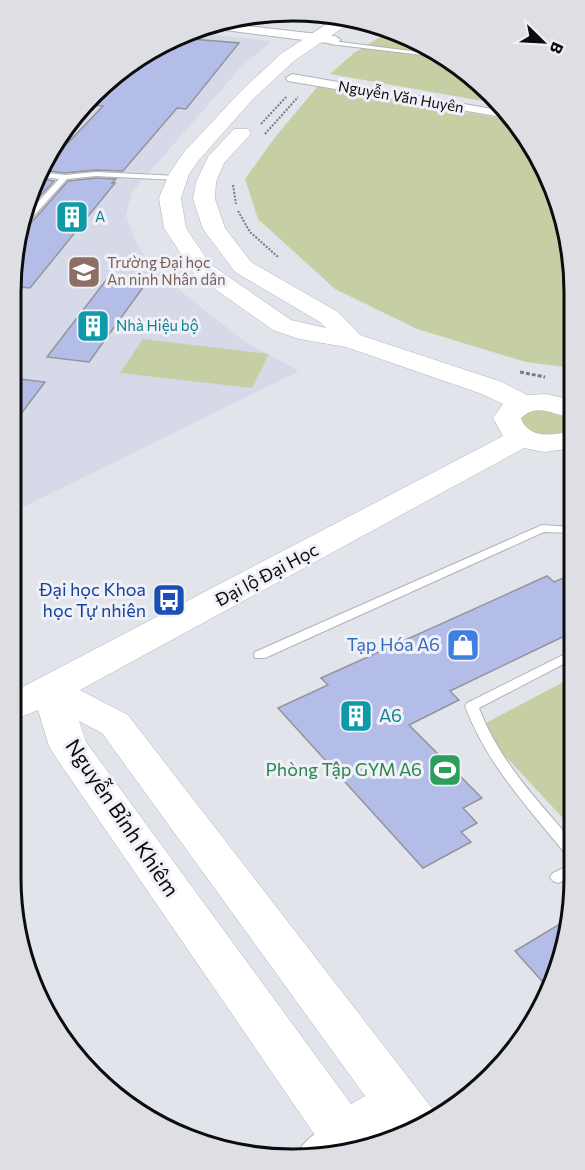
<svg xmlns="http://www.w3.org/2000/svg" width="585" height="1170" viewBox="0 0 585 1170" font-family="Commissioner,sans-serif">
  <style>
    .built { fill: #d6d9e7 }
    .green { fill: #c6cfa3 }
    .building { fill: #b4bce8; stroke: #94959c; stroke-width: 1.5 }
    .lines { fill: none; stroke-linecap: round; stroke-linejoin: round }
    .lane-casing { stroke: #b2b3ba; stroke-width: 2 }
    .street-casing { stroke: #b2b3ba; stroke-width: 2 }
    .secondary-casing { stroke: #b2b3ba; stroke-width: 1 }
    .path-far2 { stroke: #7a7b80; stroke-width: 2; stroke-dasharray: 2 1.5; stroke-linecap: butt }
    .path-far1 { stroke: #7a7b80; stroke-width: 3; stroke-dasharray: 4 2; stroke-linecap: butt }
    .path { stroke: #7a7b80; stroke-width: 4; stroke-dasharray: 4.5 3; stroke-linecap: butt }
    .lane { fill: #fff; fill-rule: evenodd }
    .street { fill: #fff; fill-rule: evenodd }
    .secondary { fill: #fff; fill-rule: evenodd }
    .labels { text-anchor: middle; stroke-width: 6; stroke-linejoin: round; paint-order: stroke }
    .far-street-label { font-size: 15px; fill: #0c0c0e; stroke: #f0f1f8 }
    .far-culture-label { font-size: 15px; fill: #0d838f; stroke: #f0f1f8; text-anchor: start }
    .far-education-label { font-size: 15px; fill: #785e54; stroke: #f0f1f8; text-anchor: start }
    .street-label { font-size: 18px; fill: #0c0c0e; stroke: #f0f1f8 }
    .transit-label { font-size: 18px; fill: #164399; stroke: #f0f1f8; text-anchor: end }
    .shop-label { font-size: 18px; fill: #366cbe; stroke: #f0f1f8; text-anchor: end }
    .culture-label { font-size: 18px; fill: #0d838f; stroke: #f0f1f8; text-anchor: start }
    .leisure-label { font-size: 18px; fill: #27864d; stroke: #f0f1f8; text-anchor: end }
    .near-street-label { font-size: 21px; fill: #0c0c0e; stroke: #f0f1f8 }
    .rim { fill: none; stroke: #0c0c0e; stroke-width: 3 }
  </style>
  <rect width="100%" height="100%" fill="#e2e4eb"/>
  <polygon class="built" points="191,32 272,41 242,66 132,192 126,215 136,243 154,270 245,342 299,371 11,513 11,274 39,168 106,81"/>
  <g class="green">
    <polygon points="388,32 417,39 494,103 330,74 354,53"/>
    <polygon points="318,86 516,121 553,184 572,255 572,368 526,362 417,329 335,289 258,219 245,179 276,136"/>
    <polygon points="143,339 269,354 252,388 120,373"/>
    <polygon points="537,407 569,416 573,420 572,430 558,437 529,434 518,415"/>
    <polygon points="573,677 574,830 478,727"/>
  </g>
  <g class="building">
    <polygon points="180,38 239,43 186,109 177,108 123,171 96,170 65,173 42,170 103,106 93,105 130,67"/>
    <polygon points="37,178 54,181 28,209"/>
    <polygon points="96,178 116,179 112,183 115,183 30,288 11,286 11,274 25,223 31,223 68,181"/>
    <polygon points="110,275 149,279 89,362 47,357"/>
    <polygon points="11,378 45,382 11,427"/>
    <polygon points="573,574 573,632 450,691 459,700 409,725 482,798 463,808 477,823 461,832 471,842 423,868 278,708 328,685 321,678 547,576 554,582"/>
    <polygon points="568,919 555,965 549,989 515,951"/>
  </g>
  <g class="lines">
    <g class="lane-casing">
      <g id="lane">
        <polygon points="332,41 434,54 439,57 330,44"/>
        <polygon points="38,172 65,175 96,172 178,176 182,178 178,180 96,176 67,179 29,221 25,221 28,213 59,179 37,176"/>
        <polygon points="542,525 573,527 573,533 544,532 265,658 255,658 254,655 255,652"/>
        <path d="M 573,650 L 573,659 L 479,708 C 499,761 538,801 574,843 L 574,860 L 569,858 C 530,810 487,765 465,706 L 467,703 Z"/>
        <polygon points="574,863 574,876 558,883 553,881 550,877 553,873"/>
      </g>
    </g>
    <g class="street-casing">
      <g id="street">
        <polygon points="221,23 335,36 341,40 335,44 209,28 203,25"/>
        <polygon points="292,74 504,111 514,119 288,81 286,78"/>
        <path d="M 345,1119 L 358,1124 L 363,1136 L 358,1148 L 329,1157 L 296,1156 C 304,1137 326,1126 345,1119 Z"/>
      </g>
    </g>
    <g class="secondary-casing">
      <path id="secondary" d="M 336,18 L 351,22 L 294,61 L 253,99 L 199,160 L 189,174 L 181,198 L 186,228 L 210,264 L 291,320 L 326,328 L 320,322 L 235,272 L 203,229 L 193,199 L 196,182 L 208,157 L 234,129 L 248,129 L 251,133 L 248,137 L 224,163 L 216,182 L 215,199 L 225,228 L 251,262 L 338,312 L 360,335 L 502,382 L 527,395 L 546,394 L 572,400 L 573,418 C 554,415 537,402 521,418 C 528,440 555,435 573,431 L 573,448 L 544,452 L 524,448 L 80,690 L 128,715 L 438,1116 L 417,1131 L 395,1137 L 392,1133 L 379,1142 L 330,1157 L 55,756 L 49,746 L 38,710 L 11,721 L 11,693 L 503,436 L 493,418 L 503,404 L 482,394 L 346,347 L 299,339 L 273,330 L 194,274 L 164,228 L 159,198 L 169,174 L 184,152 L 241,91 L 282,53 ZM 79,721 L 102,733 L 365,1096 L 351,1104 L 86,742 Z"/>
    </g>
    <g class="path-far2">
      <polyline points="261,124 287,96"/>
      <polyline points="265,134 298,97"/>
      <polyline points="233,185 236,204"/>
      <polyline points="238,211 250,232 278,257"/>
    </g>
    <polyline class="path-far1" points="520,372 545,377"/>
    <polyline class="path" points="566,680 573,687"/>
    <use href="#lane" class="lane"/>
    <use href="#street" class="street"/>
    <use href="#secondary" class="secondary"/>
  </g>
  <defs>
    <g id="building-square" transform="scale(1.725)"><rect x="-9" y="-9" width="18" height="18" rx="4" fill="#0f9aa8" stroke="#f0f1f8"/><path d="M-4-6H4V6H1V3H-1V6H-4ZM-2.5-4.3h1.7v1.8h-1.7ZM.8-4.3h1.7v1.8H.8ZM-2.5-1h1.7V.8h-1.7ZM.8-1h1.7V.8H.8Z" fill="#fff"/></g>
    <g id="university-square" transform="scale(1.725)"><rect x="-9" y="-9" width="18" height="18" rx="4" fill="#8d6e63" stroke="#f0f1f8"/><path d="M0-5L7-2L0 1L-7-2ZM-4 1L0 2.5L4 1V4Q0 6-4 4Z" fill="#fff"/></g>
    <g id="bus-square" transform="scale(1.725)"><rect x="-9" y="-9" width="18" height="18" rx="4" fill="#1a4fb4" stroke="#f0f1f8"/><path d="M-5-6H5V4H4V6H2V4H-2V6H-4V4H-5ZM-3.5-4V0h7V-4ZM-3.5 1.2v1.5H-2V1.2ZM2 1.2v1.5H3.5V1.2Z" fill="#fff"/></g>
    <g id="shop-square" transform="scale(1.725)"><rect x="-9" y="-9" width="18" height="18" rx="4" fill="#3f7fe0" stroke="#f0f1f8"/><path d="M-5-2.5h2.3a2.7 3.5 0 0 1 5.4 0H5L5.5 6h-11ZM-1.5-2.5h3a1.5 2.3 0 0 0-3 0Z" fill="#fff"/></g>
    <g id="stadium-square" transform="scale(1.725)"><rect x="-9" y="-9" width="18" height="18" rx="4" fill="#2e9e5b" stroke="#f0f1f8"/><path d="M0-5a6.5 5 0 1 0 0 10a6.5 5 0 1 0 0-10ZM-3.5-1.8h7v3.6h-7Z" fill="#fff"/></g>
  </defs>
  <g fill-rule="evenodd">
    <use href="#building-square" x="72" y="217"/>
    <use href="#university-square" x="84" y="272"/>
    <use href="#building-square" x="93" y="326"/>
    <use href="#bus-square" x="169" y="600"/>
    <use href="#shop-square" x="463" y="645"/>
    <use href="#building-square" x="356" y="716"/>
    <use href="#stadium-square" x="445" y="770"/>
  </g>
  <g class="labels">
    <g class="far-street-label">
      <text transform="translate(401 97) rotate(10)" y="5">Nguyễn Văn Huyên</text>
    </g>
    <g class="far-culture-label">
      <text x="95" y="222">A</text>
      <text x="116" y="331">Nhà Hiệu bộ</text>
    </g>
    <g class="far-education-label">
      <text x="107" y="268">Trường Đại học<tspan x="107" dy="17">An ninh Nhân dân</tspan></text>
    </g>
    <g class="street-label">
      <text transform="translate(267 575) rotate(-28)" y="6">Đại lộ Đại Học</text>
    </g>
    <g class="transit-label">
      <text x="146" y="596">Đại học Khoa<tspan x="146" dy="21">học Tự nhiên</tspan></text>
    </g>
    <g class="shop-label">
      <text x="440" y="651">Tạp Hóa A6</text>
    </g>
    <g class="culture-label">
      <text x="379" y="722">A6</text>
    </g>
    <g class="leisure-label">
      <text x="422" y="776">Phòng Tập GYM A6</text>
    </g>
    <g class="near-street-label">
      <text transform="translate(122 818) rotate(56)" y="7">Nguyễn Bỉnh Khiêm</text>
    </g>
  </g>
  <path d="M0 0H585V1170H0ZM292 21H293A271 271 0 0 1 564 292V878A271 271 0 0 1 293 1149H292A271 271 0 0 1 21 878V292A271 271 0 0 1 292 21Z" fill="#dedfe5" fill-rule="evenodd"/>
  <path class="rim" d="M292 21H293A271 271 0 0 1 564 292V878A271 271 0 0 1 293 1149H292A271 271 0 0 1 21 878V292A271 271 0 0 1 292 21Z"/>
  <g transform="translate(543 42) rotate(114)" stroke="#f0f1f8" stroke-width="4.5" paint-order="stroke">
  <path d="M0-4.5L10 22L0 15L-10 22Z" fill="#0c0c0e"/>
  <text y="-9" font-size="16" font-weight="bold" text-anchor="middle" fill="#0c0c0e">B</text>
  </g>
</svg>
